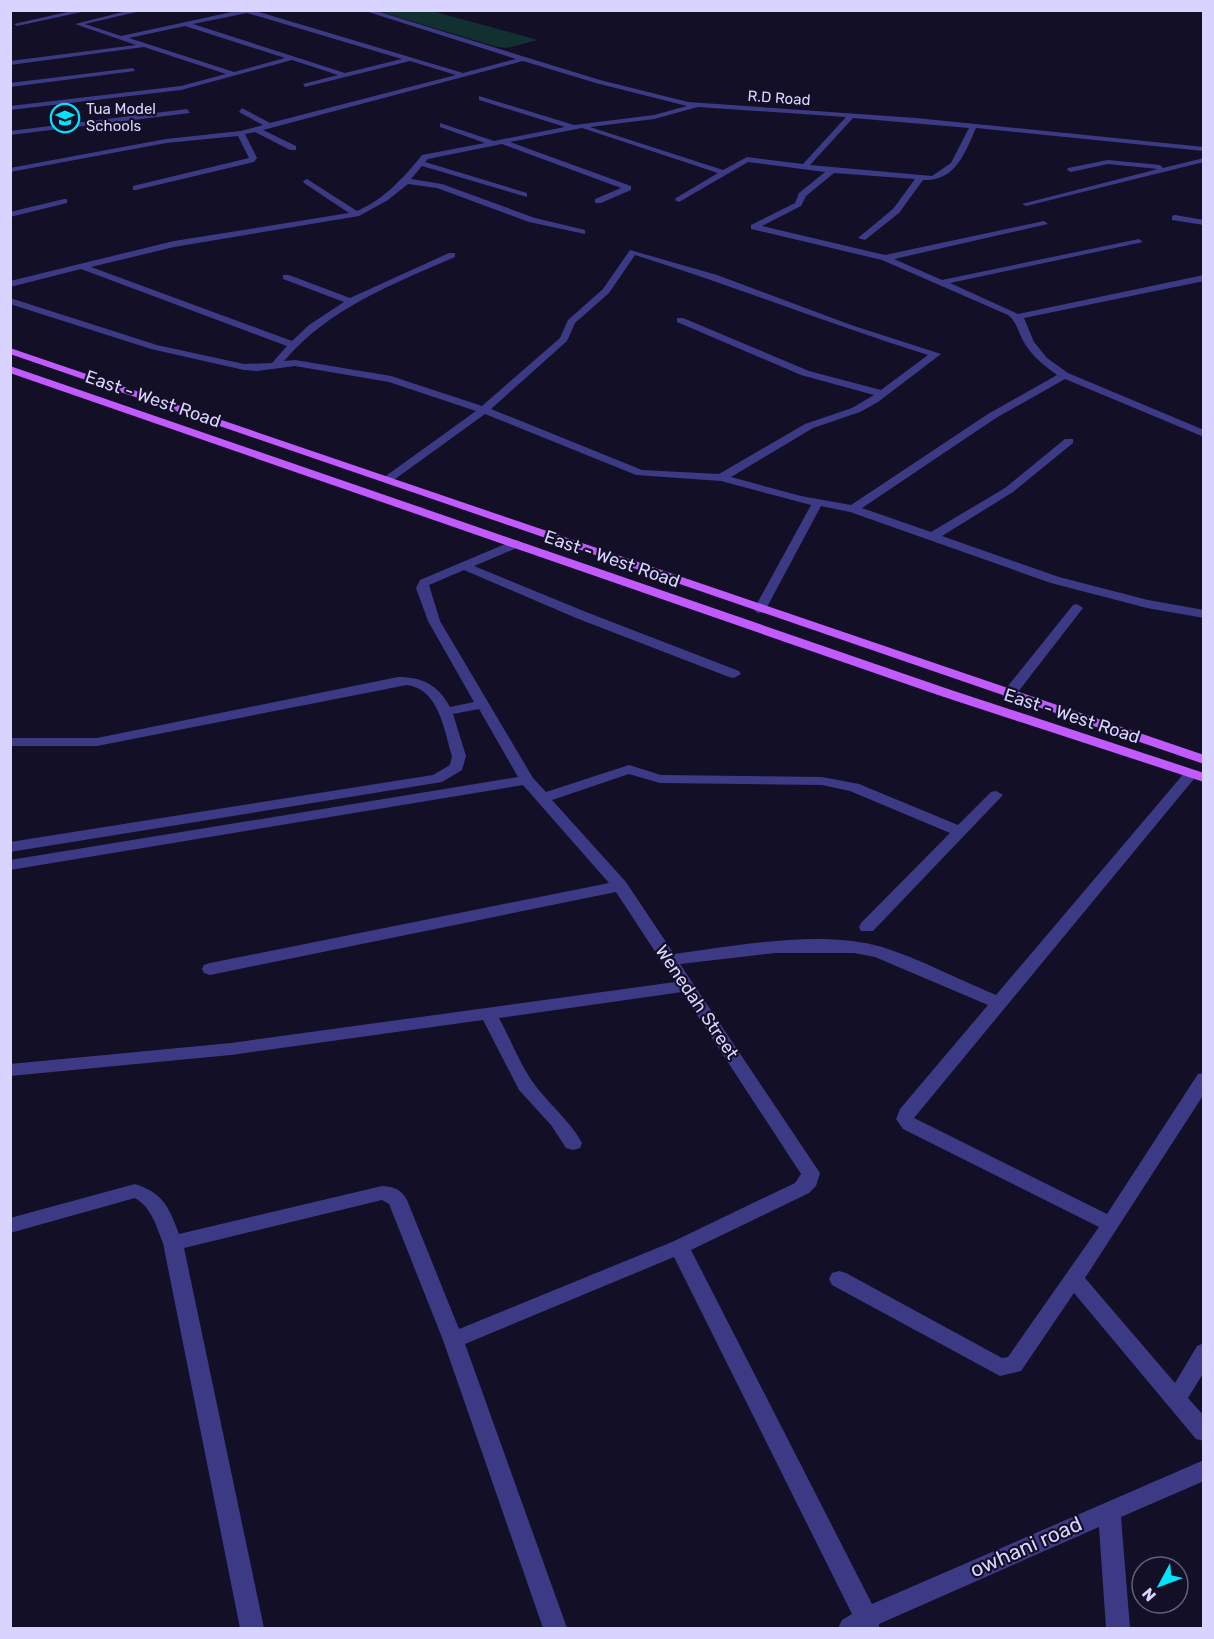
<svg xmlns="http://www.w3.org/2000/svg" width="1214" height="1639" viewBox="0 0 1214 1639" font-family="Rubik,sans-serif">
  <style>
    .green { fill: #12302f }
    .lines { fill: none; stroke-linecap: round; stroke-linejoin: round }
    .street { fill: #3d3a85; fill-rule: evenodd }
    .primary { fill: #c25bff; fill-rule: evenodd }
    .labels { text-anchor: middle; stroke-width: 4.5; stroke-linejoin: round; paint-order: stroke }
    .far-street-label { font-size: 15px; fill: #d9d4ff; stroke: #130f26 }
    .far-poi-label { font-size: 15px; fill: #d9d4ff; stroke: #130f26; text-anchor: start }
    .street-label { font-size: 18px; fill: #d9d4ff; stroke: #130f26 }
    .near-street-label { font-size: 21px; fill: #d9d4ff; stroke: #130f26 }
  </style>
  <rect width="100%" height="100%" fill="#130f26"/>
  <polygon class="green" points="378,11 432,11 538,40 507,48 497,47"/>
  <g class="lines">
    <g class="street">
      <polygon points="76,10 91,10 17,26 14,24"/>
      <path d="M 131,10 L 145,10 L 85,24 L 121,36 L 241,10 L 252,10 L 463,73 L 516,59 L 362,10 L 373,10 L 600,80 L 688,102 L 916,118 L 1204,147 L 1204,151 L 976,128 C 965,153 955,182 923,180 L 899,213 L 865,240 L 858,238 L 893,209 L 915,179 L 834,173 L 806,196 L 801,206 L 762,226 L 885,255 L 1044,221 L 1048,224 L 894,259 L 942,280 L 1139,239 L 1143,242 L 950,283 L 1018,314 L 1204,275 L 1204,281 L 1024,318 L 1034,342 L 1047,358 L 1068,373 L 1204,430 L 1204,437 L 1065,379 L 996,418 L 862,508 L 931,532 L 1005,488 L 1065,439 L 1073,439 L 1073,443 L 1013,492 L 942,536 L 1059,577 L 1148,600 L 1204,610 L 1204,618 L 1147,608 L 1051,583 L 850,512 L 821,506 L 766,609 L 760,613 L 756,612 L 754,609 L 811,505 L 721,481 L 636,475 L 485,414 L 391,482 L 383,482 L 383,478 L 476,411 L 389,382 L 295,366 L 257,371 L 244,370 L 151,349 L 10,304 L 10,298 L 157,345 L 244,364 L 272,363 L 287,346 L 81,269 L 10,287 L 10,281 L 174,241 L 349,213 L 304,183 L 303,181 L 307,179 L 357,211 C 385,199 405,176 422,155 L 485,143 L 440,127 L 440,123 L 494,141 L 565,127 L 479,100 L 479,96 L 574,125 L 654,115 L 687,106 L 596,83 L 523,61 L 263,130 L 296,146 L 296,150 L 290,150 L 255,132 L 245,134 L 257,158 L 254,162 L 136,190 L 133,190 L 133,186 L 249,158 L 238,136 L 166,143 L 10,172 L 10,168 L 166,139 L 241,131 L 263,125 L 239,112 L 242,108 L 270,123 L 456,75 L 410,61 L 305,87 L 303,84 L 338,75 L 292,60 L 181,90 L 10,110 L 10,106 L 181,86 L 226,74 L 144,47 L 10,65 L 10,61 L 136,45 L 75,24 ZM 247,13 L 402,59 L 345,73 L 193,24 ZM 185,26 L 285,58 L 234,72 L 129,38 ZM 698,107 L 846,117 L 803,164 L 747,157 L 723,170 L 590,127 L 654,119 ZM 853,118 L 969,128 L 951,163 L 932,176 L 810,165 ZM 582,128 L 718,173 L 676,198 L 675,200 L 679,202 L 748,162 L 825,172 L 799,193 L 795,203 L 751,225 L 751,229 L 882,260 L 1008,315 C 1018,323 1018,333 1025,344 C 1033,357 1045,366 1057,375 L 988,414 L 851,505 L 801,496 L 731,477 L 813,428 L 860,412 L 878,402 L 941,354 L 851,325 L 717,275 L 630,250 L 603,289 L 568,320 L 560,338 L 482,406 L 391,376 L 295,360 L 284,361 C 329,308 393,284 455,257 L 455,253 L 449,253 L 350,298 L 289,275 L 283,275 L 283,279 L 344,302 L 309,325 L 292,341 L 91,267 L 174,247 L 359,216 L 388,200 L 408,184 L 437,188 L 529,222 L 585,234 L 585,230 L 535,218 L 442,184 L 411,179 L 422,166 L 527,197 L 527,193 L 425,162 L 428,159 L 502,144 L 621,188 L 595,199 L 595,203 L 601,203 L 631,190 L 631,186 L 510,142 ZM 635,255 C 734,286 830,324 928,355 L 881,390 L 809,371 L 683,318 L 677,318 L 677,322 L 801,375 L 874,395 L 852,408 L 805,424 L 719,474 L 642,470 L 491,409 L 567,341 L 575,323 L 609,293 Z"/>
      <polygon points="133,68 135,71 10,87 10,83"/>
      <polygon points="187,109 190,113 10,135 10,131"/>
      <polygon points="1204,158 1204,162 1026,206 1022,204 1158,169 1108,164 1071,172 1067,170 1068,168 1108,160 1160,165 1163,168"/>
      <polygon points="64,199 67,199 67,203 10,217 10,212"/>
      <polygon points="1175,215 1204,220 1204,225 1172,220 1172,216"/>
      <path d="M 515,540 L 519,541 L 519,547 L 474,566 L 586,612 L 739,671 L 741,674 L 734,678 L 729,677 L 576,618 L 464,570 L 429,585 L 440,621 L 533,778 L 546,792 L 629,765 L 661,775 L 822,777 L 859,784 L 958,825 L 991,792 L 996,791 L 1003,795 L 873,931 L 861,931 L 859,927 L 861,923 L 950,833 L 850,791 L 822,785 L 660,783 L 629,774 L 552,800 L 626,882 L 674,954 C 738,946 819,929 882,947 C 921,959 959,980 996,995 L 1186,771 L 1191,770 L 1198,774 L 914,1118 L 1107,1214 L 1198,1074 L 1204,1073 L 1204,1094 L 1085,1278 L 1175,1383 L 1197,1346 L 1204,1343 L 1204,1372 L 1188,1398 L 1204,1416 L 1204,1441 L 1196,1439 L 1074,1293 L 1021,1371 L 1000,1376 L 832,1285 L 829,1279 L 832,1273 L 839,1271 L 846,1273 L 1002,1358 L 1008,1357 L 1099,1227 L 903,1129 L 896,1119 L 900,1109 L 988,1005 L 875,957 L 854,953 L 775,953 L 680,964 L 820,1173 L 816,1186 L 809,1193 L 691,1250 L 872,1604 L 1204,1460 L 1204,1481 L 1121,1517 L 1130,1628 L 1106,1628 L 1099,1527 L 879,1624 L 879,1628 L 838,1628 L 842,1620 L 852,1614 L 674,1257 L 465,1344 L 567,1628 L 543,1628 L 443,1340 L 389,1204 L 382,1200 L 184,1248 L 264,1628 L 240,1628 L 163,1243 C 156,1226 152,1208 135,1198 L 10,1233 L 10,1218 L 135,1184 C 163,1193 169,1207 179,1234 L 382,1186 C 394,1187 401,1189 407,1200 L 459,1329 L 672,1242 L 795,1183 L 801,1174 L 682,992 L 499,1018 C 510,1038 519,1062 532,1081 C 547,1103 569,1119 582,1143 L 580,1148 L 573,1150 L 566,1148 L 551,1125 L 519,1090 L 483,1020 L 231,1055 L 10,1076 L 10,1064 L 231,1043 L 675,982 L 616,892 L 210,975 L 204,973 L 202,969 L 204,965 L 210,963 L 609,883 L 523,785 L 10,870 L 10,860 L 518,777 L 479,709 L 453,714 L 466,756 L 462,770 L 442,782 L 10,852 L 10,842 L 433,775 L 450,765 L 452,756 C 444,730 439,689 407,685 L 97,746 L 10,746 L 10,738 L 97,738 L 398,677 C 423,677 438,685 450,707 L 474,702 L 428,621 L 416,588 L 420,580 Z"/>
      <polygon points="1077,604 1083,608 1014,697 1004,697 1002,694 1004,691 1073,605"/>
    </g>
    <g class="primary">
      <polygon points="10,348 1204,755 1204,764 10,354"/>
      <polygon points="10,366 951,690 1204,773 1204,782 941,696 10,373"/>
    </g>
  </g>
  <defs>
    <g id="school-ring" transform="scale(1.5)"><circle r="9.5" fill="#130f26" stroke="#00e5ff" stroke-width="1.5"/><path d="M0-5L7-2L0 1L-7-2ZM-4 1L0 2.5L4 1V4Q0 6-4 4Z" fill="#00e5ff"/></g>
  </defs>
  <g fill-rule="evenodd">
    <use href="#school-ring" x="65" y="118"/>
  </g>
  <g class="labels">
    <g class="far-street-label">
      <text transform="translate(779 98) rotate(4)" y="5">R.D Road</text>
    </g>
    <g class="far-poi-label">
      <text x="86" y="114">Tua Model<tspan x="86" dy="17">Schools</tspan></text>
    </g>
    <g class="street-label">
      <text transform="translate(153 399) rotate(19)" y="6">East - West Road</text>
      <text transform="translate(612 559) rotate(19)" y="6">East - West Road</text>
      <text transform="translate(1072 716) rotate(18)" y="6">East - West Road</text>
      <text transform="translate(697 1002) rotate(56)" y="6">Wenedah Street</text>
    </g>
    <g class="near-street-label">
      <text transform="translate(1026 1547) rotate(-24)" y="7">owhani road</text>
    </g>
  </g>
  <rect width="1214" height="1639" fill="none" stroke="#d9d4ff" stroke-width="24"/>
  <g transform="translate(1160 1585) rotate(229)"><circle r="28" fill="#130f26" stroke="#625e7d" stroke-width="1.5"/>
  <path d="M0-4.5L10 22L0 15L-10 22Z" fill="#00e5ff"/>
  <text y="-9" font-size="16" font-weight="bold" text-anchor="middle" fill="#d9d4ff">N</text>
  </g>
</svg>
